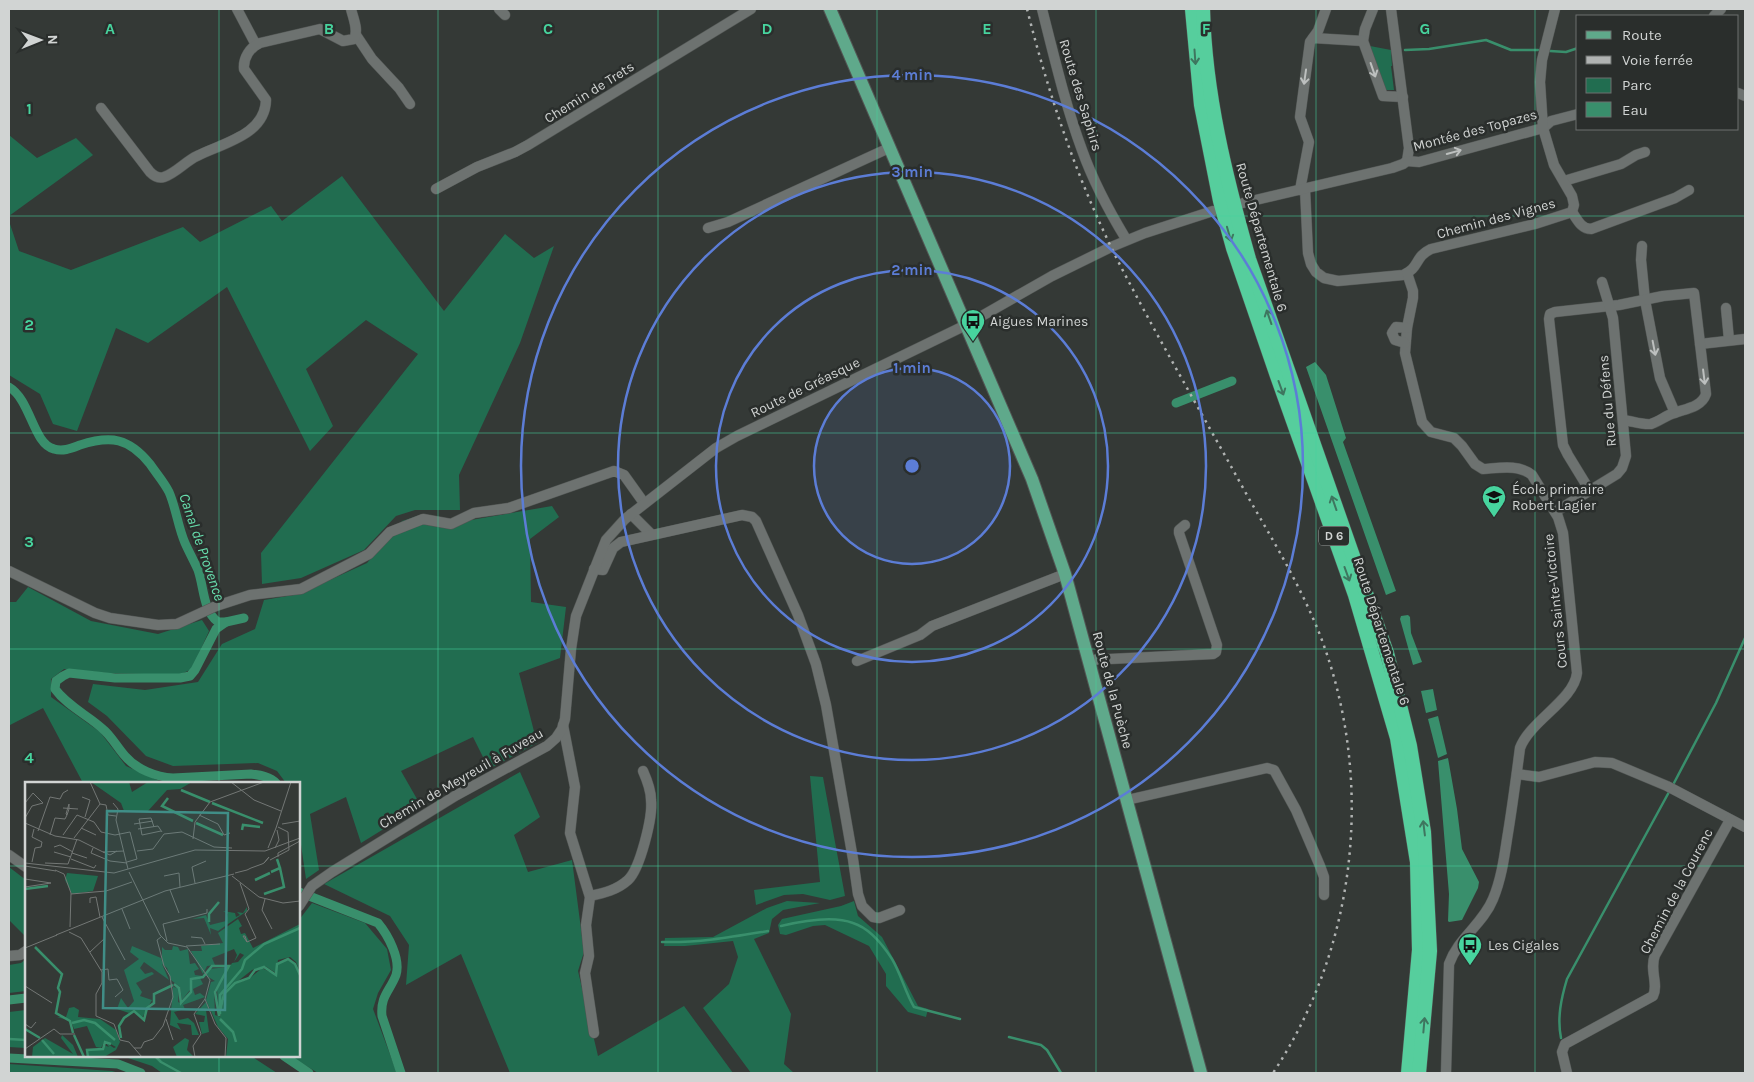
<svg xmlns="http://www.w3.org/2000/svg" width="1754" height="1082" viewBox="0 0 1754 1082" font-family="Karla,sans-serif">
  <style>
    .green { fill: #216d50 }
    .water { fill: #398f6c }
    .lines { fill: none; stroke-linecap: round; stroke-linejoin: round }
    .stream { stroke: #398f6c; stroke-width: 2.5 }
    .canal { stroke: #398f6c; stroke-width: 9 }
    .minor-casing { stroke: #525654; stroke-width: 11 }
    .major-casing { stroke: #525654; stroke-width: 14 }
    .highway-casing { stroke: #525654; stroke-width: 15 }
    .minor { stroke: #6d7270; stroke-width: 10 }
    .major { stroke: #5fa98b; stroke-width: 12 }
    .highway { stroke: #56ce9d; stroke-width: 14 }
    .rail { stroke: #b0b3b2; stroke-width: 2.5; stroke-dasharray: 2.5 5; stroke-linecap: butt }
    .oneway { stroke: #3e765f }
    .oneway2 { stroke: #bdc0bf }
    .grid { fill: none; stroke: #47d49e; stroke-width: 1; stroke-opacity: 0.55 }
    .ring { fill: none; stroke: #5c7dd6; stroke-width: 2.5 }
    .labels { text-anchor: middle; stroke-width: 5; stroke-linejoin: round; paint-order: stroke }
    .shield { fill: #2a2e2c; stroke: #9fa2a1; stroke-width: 1 }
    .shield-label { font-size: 12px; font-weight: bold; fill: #d1d4d3 }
    .street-label { font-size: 14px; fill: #d1d4d3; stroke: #2a2e2c }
    .poi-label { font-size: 14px; fill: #d1d4d3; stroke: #2a2e2c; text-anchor: start }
    .water-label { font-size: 15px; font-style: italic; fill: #67ddac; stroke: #2a2e2c }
    .inset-river { fill: none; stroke: #398f6c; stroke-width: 2.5 }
    .inset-road { fill: none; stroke: #737775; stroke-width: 1 }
    .view { fill: #408e87; fill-opacity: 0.15; stroke: #408e87; stroke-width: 2.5 }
    .inset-edge { fill: none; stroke: #d1d4d3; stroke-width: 2.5 }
    .grid-label { font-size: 16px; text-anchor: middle; font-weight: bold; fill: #47d49e; stroke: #2a2e2c; stroke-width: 5; stroke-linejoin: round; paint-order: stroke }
    .centre { fill: #5c7dd6; stroke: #2a2e2c; stroke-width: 2.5 }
    .ring-label { font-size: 15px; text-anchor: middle; font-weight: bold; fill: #5c7dd6; stroke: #2a2e2c; stroke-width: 5; stroke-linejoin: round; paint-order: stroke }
  </style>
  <rect width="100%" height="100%" fill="#343936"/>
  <g class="green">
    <polygon points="1370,46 1391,50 1392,66 1391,66 1394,90 1384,90"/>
    <polygon points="9,135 37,158 76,138 93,155 9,216"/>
    <polygon points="342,176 444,311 505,234 534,258 554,246 520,343 459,475 460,510 415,510 396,516 364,550 301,578 262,584 261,553 418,354 366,320 306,369 333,426 310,451 227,287 148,343 116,328 77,431 53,424 40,394 9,375 9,221 19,251 71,270 183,227 200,242 271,206 282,221"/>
    <polygon points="552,506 559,517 530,539 531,602 566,607 560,658 519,673 537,743 489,769 473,737 401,771 421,806 361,843 346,797 310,814 319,870 306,879 299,831 299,783 286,783 277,771 258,763 173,766 146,756 107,716 88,702 93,684 145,690 198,682 222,644 255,629 264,600 299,594 367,563 402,521 417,516 471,520"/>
    <polygon points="28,587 91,621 158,634 202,620 209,631 192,669 179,675 107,673 64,669 51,679 51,697 100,732 126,766 164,783 83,783 43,708 10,725 9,722 9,602 16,602"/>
    <polygon points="520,772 540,817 514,835 528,872 572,860 584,952 578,971 598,1056 684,1006 733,1073 510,1073 461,954 406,985 409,945 390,916 324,884"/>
    <polygon points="810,776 823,777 845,896 830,900 803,894 784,895 756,905 754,890 820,882"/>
    <polygon points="9,867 26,880 26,937 9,920"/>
    <polygon points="787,901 820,903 783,910 772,919 769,933 754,939 791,1014 784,1064 794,1073 751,1073 703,1008 729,984 738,957 733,941 685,946 664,946 665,938 713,937 767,908"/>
    <polygon points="854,901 858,916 882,937 918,1006 928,1009 926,1017 908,1012 886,986 886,974 869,946 825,925 813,926 786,935 780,934 778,925 782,919 841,906"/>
    <polygon points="312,903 365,923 387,949 391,970 378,993 373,1009 397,1073 318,1073 290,1056 299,1056 299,920"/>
    <polygon points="26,959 26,991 9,993 9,965 21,963"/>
    <polygon points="26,1010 26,1048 9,1047 9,1012"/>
    <polygon points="122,1056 251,1056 277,1073 162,1073 152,1066"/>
    <polygon points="9,1064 112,1071 119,1073 9,1073"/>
  </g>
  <g class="water">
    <polygon points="1315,362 1326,375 1346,438 1343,442 1396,591 1386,595 1306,367"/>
    <polygon points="1408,615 1410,617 1411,633 1422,662 1413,665 1400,619 1401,616"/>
    <polygon points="1433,689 1437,710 1426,713 1421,691"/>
    <polygon points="1438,716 1447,754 1438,758 1428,719"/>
    <polygon points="1448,758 1457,809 1462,849 1479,882 1478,888 1462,920 1449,922 1448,921 1449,894 1438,761"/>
  </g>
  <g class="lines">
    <g class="stream">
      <polyline points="1405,50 1429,49 1486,40 1511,50 1538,50"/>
      <polyline points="1550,51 1566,52 1578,48"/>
      <polyline points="1674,783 1716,703 1745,638"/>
      <path d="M 781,926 C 802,921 832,915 853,923 C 869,928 883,945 892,959 C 901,974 905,992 914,1007 L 960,1019"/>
      <path d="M 662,942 C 699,943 732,937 768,931"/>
      <polyline points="1009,1037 1041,1045 1047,1050 1061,1073"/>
      <path d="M 1561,1038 C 1557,1018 1561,999 1567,979 L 1669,792"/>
      <polyline points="9,1039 26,1040"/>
      <polyline points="155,1056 161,1062 181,1073"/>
    </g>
    <g class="canal">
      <path d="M 9,387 C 31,400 33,444 54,449 C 63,452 72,448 80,445 C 111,435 129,438 150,464 C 156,473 164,482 169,492 C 176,508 178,527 185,543 C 189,552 194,561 198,570 C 204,587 203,611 218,622 L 226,622 L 244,618"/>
      <polyline points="1176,403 1232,381"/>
      <path d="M 226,622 L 216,629 L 195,670 L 190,676 L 180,678 L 115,678 L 69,673 L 63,676 L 56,681 L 55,689 C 68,707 90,716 105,731 C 113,739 118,748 125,756 C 136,769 156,777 173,778 L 251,774 C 259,775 270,776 276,783"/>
      <path d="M 299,892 L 378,923 C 388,935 401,959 396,975 C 390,991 380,996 382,1016 L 401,1073"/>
      <polyline points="9,1000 26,998"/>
      <polyline points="284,1056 309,1073"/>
      <polyline points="9,1058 118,1064 141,1073"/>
    </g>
    <g class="minor-casing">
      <g id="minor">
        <polyline points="237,9 256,45"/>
        <polyline points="499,9 505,15"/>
        <path d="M 1042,9 C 1054,56 1065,104 1082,150 C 1093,181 1109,211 1126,239"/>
        <polyline points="1373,9 1365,29 1363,41 1383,96 1403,97"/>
        <polyline points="1391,9 1409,148 1407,161"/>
        <polyline points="1714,16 1721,9"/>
        <polyline points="356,35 372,59 399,88 410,104"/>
        <polyline points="1313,38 1363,41"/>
        <polyline points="1738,93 1745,96"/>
        <path d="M 101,108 L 150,172 C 154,176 158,179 164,177 C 176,173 186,161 197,156 C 223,143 265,135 266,100 L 244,69 C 243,58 250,47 260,43 L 320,29 L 343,41 L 354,39 C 359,30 353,18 351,9"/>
        <polyline points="1407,161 1419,162 1543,128 1551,121 1578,114"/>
        <polyline points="1564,181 1621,164 1636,155 1645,152"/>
        <polyline points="436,189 477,167 515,152 528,145 751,9"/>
        <path d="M 1305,189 L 1308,253 L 1311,264 L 1316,272 L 1324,278 L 1338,281 L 1403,275 C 1420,268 1414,257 1431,249 L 1535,224 L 1572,212 L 1574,205 L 1572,196 L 1554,165 L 1543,128 L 1540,82 L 1542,60 L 1555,9"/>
        <polyline points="1300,190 1309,142 1300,117 1310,42 1318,31 1326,9"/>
        <polyline points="1243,203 1392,168 1403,164 1407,161"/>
        <path d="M 1572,212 C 1577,219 1581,229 1591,229 L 1675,198 L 1689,190"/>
        <polyline points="708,228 728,222 889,148"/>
        <polyline points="1642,246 1641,260 1645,300 1660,378 1675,413"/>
        <path d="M 1407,273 L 1413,291 L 1413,298 L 1407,328 L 1405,353 L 1422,422 L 1431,432 L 1454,438 L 1462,446 L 1475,464 L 1483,469 C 1499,468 1519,464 1532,475 L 1558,517 L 1563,533 L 1577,673 C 1574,700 1530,721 1520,748 C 1516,779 1512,809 1507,839 C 1504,859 1501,880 1493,899 C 1483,924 1458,938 1449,964 L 1446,1073"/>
        <polyline points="1726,308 1729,340"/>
        <polyline points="1405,343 1395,340 1392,333 1396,327 1407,328"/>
        <polyline points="1700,344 1745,339"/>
        <path d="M 1590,491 L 1568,455 L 1563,445 L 1549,319 L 1550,314 L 1555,312 L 1619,305 L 1663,296 L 1694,293 L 1706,394 C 1701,409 1681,409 1669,415 C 1663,418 1657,422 1651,424 C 1642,425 1632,421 1623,420"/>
        <polyline points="1555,512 1617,474 1622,468 1626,456 1613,318 1602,282"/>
        <polyline points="631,514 651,534"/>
        <polyline points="594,569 603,570 613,548 621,542 742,515 752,517 756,521 798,615 816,664 826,705 853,859 858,894 862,906 873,917 879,918 900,910"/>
        <polyline points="9,571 95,613 110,618 158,625 177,624 216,606 250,595 301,589 369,554 390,532 423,519 451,524 474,513 509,508 614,471 624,475 644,503"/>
        <polyline points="1089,660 1213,654 1216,652 1217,645 1179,533 1179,530 1185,525"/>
        <polyline points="857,661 920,635 932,626 1065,574"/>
        <polyline points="563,725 575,787 570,833 590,897 586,925 589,956 585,973 594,1033"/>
        <polyline points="1517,774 1539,777 1595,762 1612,763 1667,786 1745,827"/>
        <polyline points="1127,800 1267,768 1274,770 1296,810 1320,866 1324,877 1324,895"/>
        <polyline points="9,855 26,867"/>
        <path d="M 590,896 C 604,893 617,890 628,880 C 640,869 653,817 651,800 C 651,790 647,780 643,771"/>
        <polyline points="299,906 312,886 332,872 455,796 547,746 556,738 562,729 565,719 571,649 576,616 606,540 625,519 716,448 737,436 966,325 1052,276 1111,247 1145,233 1213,211"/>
        <polyline points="9,956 20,955 26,951"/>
        <path d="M 1567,1073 L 1562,1052 L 1565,1044 L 1653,996 C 1659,984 1649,970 1655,955 L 1730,820"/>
      </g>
    </g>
    <g class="major-casing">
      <polyline id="major" points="830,9 1032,479 1065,574 1201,1073"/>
    </g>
    <g class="highway-casing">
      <g id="highway">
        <polyline points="1192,9 1201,105 1220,201 1233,248 1277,376 1355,595 1397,738 1417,862 1419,950 1408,1073"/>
        <path d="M 1203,9 C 1205,94 1226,178 1249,259 L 1387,653 L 1410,746 L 1424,832 L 1430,951 L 1419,1073"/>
      </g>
    </g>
    <use href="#minor" class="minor"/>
    <use href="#major" class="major"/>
    <use href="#highway" class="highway"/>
    <path class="rail" d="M 1027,9 C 1051,104 1083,197 1130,284 C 1168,356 1209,426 1248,497 C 1274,542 1301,587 1320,635 C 1375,778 1358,945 1273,1073"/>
  </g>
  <defs><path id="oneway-shaft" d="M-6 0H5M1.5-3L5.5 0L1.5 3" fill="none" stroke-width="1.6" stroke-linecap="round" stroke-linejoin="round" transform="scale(1.25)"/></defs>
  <g class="oneway">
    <use href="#oneway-shaft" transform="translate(1195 57) rotate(86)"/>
    <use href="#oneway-shaft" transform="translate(1229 234) rotate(74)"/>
    <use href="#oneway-shaft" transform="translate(1269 317) rotate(-109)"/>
    <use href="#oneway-shaft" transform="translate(1281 388) rotate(70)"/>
    <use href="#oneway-shaft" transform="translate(1334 503) rotate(-109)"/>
    <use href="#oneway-shaft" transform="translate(1347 574) rotate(70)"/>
    <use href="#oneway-shaft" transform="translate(1424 828) rotate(-97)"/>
    <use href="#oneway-shaft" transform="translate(1424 1025) rotate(-85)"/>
  </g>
  <g class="oneway2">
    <use href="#oneway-shaft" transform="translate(1373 70) rotate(71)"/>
    <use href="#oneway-shaft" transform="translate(1305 77) rotate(98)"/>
    <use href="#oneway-shaft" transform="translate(1454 152) rotate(-15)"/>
    <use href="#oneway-shaft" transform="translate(1654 348) rotate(79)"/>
    <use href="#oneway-shaft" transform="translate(1704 377) rotate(83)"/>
  </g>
  <path class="grid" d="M 219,9 L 219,783M 438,9 L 438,1073M 658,9 L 658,1073M 877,9 L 877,1073M 1096,9 L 1096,1073M 1316,9 L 1316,1073M 1535,9 L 1535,1073M 9,216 L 1745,216M 9,433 L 1745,433M 9,649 L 1745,649M 9,866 L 26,866M 299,866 L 1745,866M 219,1056 L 219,1073"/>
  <circle cx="912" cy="466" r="98" fill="#5c7dd6" fill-opacity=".12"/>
  <g class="ring">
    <circle cx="912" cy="466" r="98"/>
    <circle cx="912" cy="466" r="196"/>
    <circle cx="912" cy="466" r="294"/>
    <circle cx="912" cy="466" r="391"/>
  </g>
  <defs>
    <g id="bus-pin" transform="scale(1.25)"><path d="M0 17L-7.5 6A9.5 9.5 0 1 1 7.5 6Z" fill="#47d49e" stroke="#2a2e2c"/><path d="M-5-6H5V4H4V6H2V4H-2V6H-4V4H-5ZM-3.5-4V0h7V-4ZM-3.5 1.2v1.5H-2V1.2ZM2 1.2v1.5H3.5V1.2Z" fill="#111"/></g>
    <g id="school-pin" transform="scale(1.25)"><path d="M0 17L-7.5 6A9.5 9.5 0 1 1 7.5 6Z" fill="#47d49e" stroke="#2a2e2c"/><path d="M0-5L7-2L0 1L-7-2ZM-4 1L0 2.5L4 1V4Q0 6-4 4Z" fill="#111"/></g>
  </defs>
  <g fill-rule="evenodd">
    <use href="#bus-pin" x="973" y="321"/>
    <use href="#school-pin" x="1494" y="497"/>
    <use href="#bus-pin" x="1470" y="945"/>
  </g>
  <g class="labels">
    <rect class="shield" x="1319" y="526.5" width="30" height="19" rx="4"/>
    <g class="shield-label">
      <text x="1334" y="540">D 6</text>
    </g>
    <g class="street-label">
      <text transform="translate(589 92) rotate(-32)" y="5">Chemin de Trets</text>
      <text transform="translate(1081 95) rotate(73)" y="5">Route des Saphirs</text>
      <text transform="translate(1475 130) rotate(-15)" y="5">Montée des Topazes</text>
      <text transform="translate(1496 218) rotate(-15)" y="5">Chemin des Vignes</text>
      <text transform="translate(1262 237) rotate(74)" y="5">Route Départementale 6</text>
      <text transform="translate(805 387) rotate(-26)" y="5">Route de Gréasque</text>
      <text transform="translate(1607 401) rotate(-95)" y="5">Rue du Défens</text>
      <text transform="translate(1555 601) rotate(-96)" y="5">Cours Sainte-Victoire</text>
      <text transform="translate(1382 631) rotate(72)" y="5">Route Départementale 6</text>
      <text transform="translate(1113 690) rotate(75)" y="5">Route de la Puèche</text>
      <text transform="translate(461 778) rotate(-30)" y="5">Chemin de Meyreuil à Fuveau</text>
      <text transform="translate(1676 891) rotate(-62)" y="5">Chemin de la Courenc</text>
    </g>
    <g class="poi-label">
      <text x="990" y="326">Aigues Marines</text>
      <text x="1512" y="494">École primaire<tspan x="1512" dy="16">Robert Lagier</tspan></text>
      <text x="1488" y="950">Les Cigales</text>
    </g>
    <g class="water-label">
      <text transform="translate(202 547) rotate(71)" y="5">Canal de Provence</text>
    </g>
  </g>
  <g transform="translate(25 782)">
    <rect width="275" height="275" fill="#343936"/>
    <path d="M 66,0 L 104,0 L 107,10 L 123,0 L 167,0 L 155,7 L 142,8 L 123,29 L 99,29 L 96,21 ZM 42,91 L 73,94 L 68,109 L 47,112 L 40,98 ZM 222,125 L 222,129 L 193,149 L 185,146 L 186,153 L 179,136 L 167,137 L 181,133 L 185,143 L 201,139 L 203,132 L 198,129 L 210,131 L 211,135 L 215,133 L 212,130 L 218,131 ZM 213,137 L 217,144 L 214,146 L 216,152 L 220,151 L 228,166 L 275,142 L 275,190 L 271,180 L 265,175 L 253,178 L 251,191 L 240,184 L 227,188 L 198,211 L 194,233 L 192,207 L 207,181 L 213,180 L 219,173 L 215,171 L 209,180 L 212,173 L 209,167 L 187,176 L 190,183 L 182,184 L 178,192 L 166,169 L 177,169 L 176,164 L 198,161 L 193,151 ZM 107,164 L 136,176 L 137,179 L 137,165 L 140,168 L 147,168 L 148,164 L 153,165 L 155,169 L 163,167 L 165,182 L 170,181 L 174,187 L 169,189 L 170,193 L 178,194 L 165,197 L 165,208 L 157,218 L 155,205 L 146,198 L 142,186 L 137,182 L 144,198 L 119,180 L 115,186 L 120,192 L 127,190 L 129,192 L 111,201 L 117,210 L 115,214 L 127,218 L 117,236 L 109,228 L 104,231 L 92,227 L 96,216 L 103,226 L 109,219 L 99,188 L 114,177 L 105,170 ZM 262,178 L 269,181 L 275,194 L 275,275 L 201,275 L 203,257 L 193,245 L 181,218 L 186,200 L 190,199 L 180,193 L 183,187 L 204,185 L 189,209 L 190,233 L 195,235 L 200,212 L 210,202 L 224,197 L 237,186 L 251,193 L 252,182 ZM 175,196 L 178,202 L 168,207 L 170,213 L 175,211 L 180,215 L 158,223 L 160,227 L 149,230 L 154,238 L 163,236 L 169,241 L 174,253 L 167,253 L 166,243 L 152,241 L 156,248 L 145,243 L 148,205 L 154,206 L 153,220 L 157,222 L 167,209 L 166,198 ZM 181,220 L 184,225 L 181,228 L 184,250 L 177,252 L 174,240 L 179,240 L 180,234 L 170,232 ZM 49,225 L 54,228 L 53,235 L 75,237 L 91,248 L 95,260 L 91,268 L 79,275 L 64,275 L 63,268 L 78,268 L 79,263 L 84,265 L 81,261 L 89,266 L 91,265 L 80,259 L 76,266 L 71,265 L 62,244 L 49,247 L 46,239 L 32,235 L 41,235 L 44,226 ZM 37,253 L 48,263 L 53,275 L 7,275 L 8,265 L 20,256 L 48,272 L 36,256 ZM 160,256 L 164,258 L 162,268 L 169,275 L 152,275 L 148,265 Z" fill="#216d50"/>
    <path class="inset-river" d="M 156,8 L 185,20M 143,16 L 137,24 L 168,39M 187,21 L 238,41M 171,41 L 198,53M 217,48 L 218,43 L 235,45M 246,90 L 255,86 L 252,77M 230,98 L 245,91M 0,107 L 23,104M 239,112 L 259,105 L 255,86M 184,140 L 184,132 L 194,120M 10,165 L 37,192 L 33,206 L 35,210 L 31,231 L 45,239 L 48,251M 149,202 L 154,206 L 156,221 L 166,210 L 166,197 L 178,195 L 187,184 L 204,184 L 190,210 L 194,234 L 199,212 L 210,201 L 224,196 L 230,188 L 239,185 L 251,193 L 252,182 L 263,177 L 270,182 L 275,193M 195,232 L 195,213 L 217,187 L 220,178 L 239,162 L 275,146M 195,237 L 208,250 L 211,260M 47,241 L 59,238 L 70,241 L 90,258M 0,247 L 15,256M 49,253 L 59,275M 96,256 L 94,244 L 99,236 L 109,229 L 119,238 L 122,226 L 129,221 L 129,212 L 148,203M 17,258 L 29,272M 63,275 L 62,268 L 78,267 L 80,260 L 86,262"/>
    <path class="inset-road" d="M 206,0 L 229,18 L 256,29M 57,15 L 65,18 L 60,35M 0,21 L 8,11 L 18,21 L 7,24 L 0,36M 88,21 L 93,27 L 91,38 L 103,87M 44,22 L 44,27 L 42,33 L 41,32 ZM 75,22 L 81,23 L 83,33 L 91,34M 38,26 L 53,27M 174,33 L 193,42 L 199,53 L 205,51M 0,41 L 30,54 L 54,58 L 78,70 L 99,69M 109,42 L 128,39M 257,42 L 275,39M 129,45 L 126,36 L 114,37 L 117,53 L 136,49M 56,46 L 71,53M 251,46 L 266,0M 113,47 L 133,44 L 137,50M 13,49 L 25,15 L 35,17 L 38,11 L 43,8M 25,53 L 30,36 L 40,37 L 42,33M 38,53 L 52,33 L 69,40 L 76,50 L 90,53 L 105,50 L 112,77 L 102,80M 49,56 L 75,22 L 65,0M 168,57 L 170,40 L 185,20 L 239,0M 29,65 L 35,63 L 48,70M 68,66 L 66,71 L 85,79 L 102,81M 243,66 L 251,46M 250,66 L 254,58 L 252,48M 112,69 L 128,67 L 139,52 L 157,50 L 189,65 L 207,66M 29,70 L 46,75M 78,70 L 85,73 L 92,69M 47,71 L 62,76M 253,75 L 253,71 L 275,59M 46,77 L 69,86 L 71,83M 245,78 L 264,68 L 263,50 L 253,45M 7,80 L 10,66 L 16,65 L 17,60 L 7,55 L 9,47M 0,81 L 89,91 L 170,68 L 240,69 L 275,56M 20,81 L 43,82 L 52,57M 0,84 L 31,89M 30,88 L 39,92 L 46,111 L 45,145M 104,90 L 135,153 L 143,161 L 162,165 L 185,198 L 180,217 L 190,242 L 201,256 L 200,275M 210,91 L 222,88 L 226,86 L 237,82 L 239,81 L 240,80 L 244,75 L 239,81M 139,94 L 154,91 L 155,105M 207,94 L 234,115 L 258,121 L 275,119M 0,97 L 26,101 L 0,105M 170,101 L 167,85 L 181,79M 215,101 L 224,127 L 220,132 L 231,156 L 222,160 L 218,154 L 220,154 L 222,160M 145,108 L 154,131M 46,112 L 81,109 L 107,100M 240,117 L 237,128 L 247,147M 65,121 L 65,116 L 71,115 L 75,135M 97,127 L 105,147M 77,135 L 100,178M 44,150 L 56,156 L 77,190 L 77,201 L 71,212 L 71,234 L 89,242 L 95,258 L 104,260 L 117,275M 31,153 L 140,109 L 209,92M 166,155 L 177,156 L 180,162M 142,159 L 138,142 L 182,131 L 182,127M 161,164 L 195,162M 0,166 L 32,153M 65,170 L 80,156M 76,188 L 83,187 L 84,198 L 92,197 L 98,208 L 90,215M 0,204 L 27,221M 141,237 L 148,258M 0,242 L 6,246 L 11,240M 109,266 L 116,266 L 119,260 L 128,257 L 138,244 L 148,215 L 145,194 L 139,184 L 132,158 L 136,155M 0,267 L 29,247 L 35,252 L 50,252M 170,275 L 168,264 L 176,252 L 169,232 L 180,217"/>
    <path class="view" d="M 82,29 L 203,31 L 200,228 L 78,226 Z"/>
    <rect width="275" height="275" class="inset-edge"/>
  </g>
  <g class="grid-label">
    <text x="110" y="34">A</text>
    <text x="329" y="34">B</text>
    <text x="548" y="34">C</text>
    <text x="767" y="34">D</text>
    <text x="987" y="34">E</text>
    <text x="1206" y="34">F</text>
    <text x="1425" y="34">G</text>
    <text x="29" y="114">1</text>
    <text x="29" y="330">2</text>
    <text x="29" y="547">3</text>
    <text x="29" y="763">4</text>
  </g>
  <circle cx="912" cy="466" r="8" class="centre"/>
  <g class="ring-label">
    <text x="912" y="80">4 min</text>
    <text x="912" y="177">3 min</text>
    <text x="912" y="275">2 min</text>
    <text x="912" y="373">1 min</text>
  </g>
  <rect width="1754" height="1082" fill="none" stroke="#d1d4d3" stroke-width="20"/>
  <rect x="1576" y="15" width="162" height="115" fill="#2a2e2c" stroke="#6d706f"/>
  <rect x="1586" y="31" width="25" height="8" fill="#5fa98b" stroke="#6d706f"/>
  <text x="1622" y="40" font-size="15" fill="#d1d4d3">Route</text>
  <rect x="1586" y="56" width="25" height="8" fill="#b0b3b2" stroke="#6d706f"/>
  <text x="1622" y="65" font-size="15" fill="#d1d4d3">Voie ferrée</text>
  <rect x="1586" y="78" width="25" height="15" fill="#216d50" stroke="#6d706f"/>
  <text x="1622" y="90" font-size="15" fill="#d1d4d3">Parc</text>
  <rect x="1586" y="102" width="25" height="15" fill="#398f6c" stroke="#6d706f"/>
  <text x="1622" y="115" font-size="15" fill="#d1d4d3">Eau</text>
  <g transform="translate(40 40) rotate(89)" stroke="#2a2e2c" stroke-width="4" paint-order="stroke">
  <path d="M0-4L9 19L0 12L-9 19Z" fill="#d1d4d3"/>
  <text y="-8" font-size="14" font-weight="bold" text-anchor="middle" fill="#d1d4d3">N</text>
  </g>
</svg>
